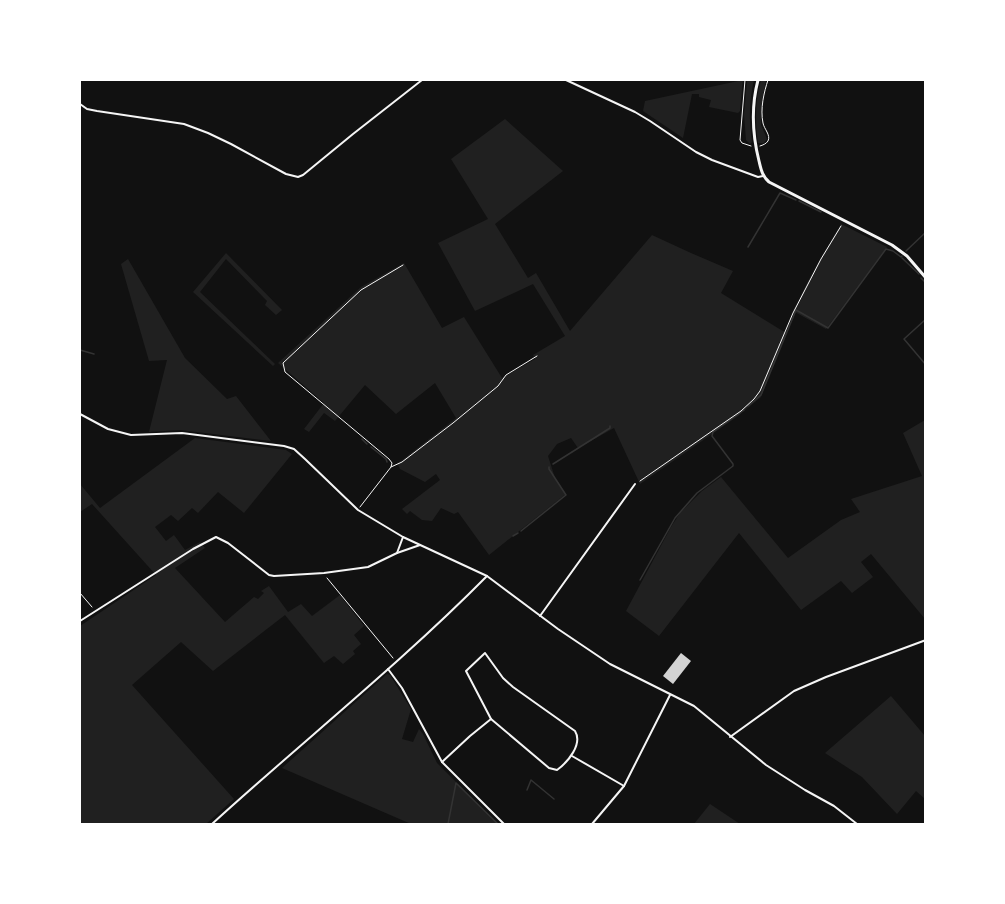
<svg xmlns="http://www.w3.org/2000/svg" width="1005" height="904" viewBox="0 0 1005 904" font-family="'DejaVu Sans',sans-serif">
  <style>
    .green { fill: #202020 }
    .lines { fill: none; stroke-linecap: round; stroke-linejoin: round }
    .stream { stroke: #333; stroke-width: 1.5 }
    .building { fill: #d3d3d3 }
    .path { stroke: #f5f5f5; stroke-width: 1 }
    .minor { stroke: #f5f5f5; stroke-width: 2 }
    .tertiary { stroke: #f5f5f5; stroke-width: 3 }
  </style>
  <rect width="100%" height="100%" fill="#111"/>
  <g class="green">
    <polygon points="743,80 740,111 738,113 709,107 711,100 699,97 699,94 692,94 683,138 643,111 645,101"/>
    <path d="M 747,80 L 754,80 C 749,100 749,121 752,142 L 750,144 L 746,140 L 744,115 Z"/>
    <path d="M 761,80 L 766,80 L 762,101 L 761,125 L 767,139 L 764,143 L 758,143 C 755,121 755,100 761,80 Z"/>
    <polygon points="505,119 563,171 495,224 528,278 536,273 570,331 652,235 691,253 733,271 721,293 786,333 761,397 738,416 640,484 614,428 578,448 571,438 557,444 548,456 555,478 566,494 489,555 458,512 454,514 441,508 432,521 422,520 410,511 407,514 402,509 440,480 436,474 425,482 400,469 397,463 401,461 456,418 435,383 396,414 365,385 335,421 324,413 309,432 304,429 324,403 278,363 361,287 404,263 442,328 464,317 502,378 535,359 533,355 565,336 533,284 475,311 438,243 488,219 451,159"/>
    <polygon points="841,224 887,247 826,329 793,311 815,268"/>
    <polygon points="226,253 282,310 276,315 265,305 267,301 226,259 200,292 275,364 273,366 193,292"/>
    <polygon points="128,259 185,358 227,399 236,396 271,441 180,430 149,432 167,360 149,361 121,264"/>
    <polygon points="925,420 925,619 871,554 861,562 873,577 852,593 841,581 801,610 739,533 659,636 626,611 671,527 680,513 702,491 721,477 788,558 841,520 860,512 851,499 922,476 903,433"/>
    <polygon points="195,438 286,450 292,454 244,513 218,492 198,513 192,508 178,521 171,515 155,527 166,541 174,535 185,550 200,542 205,548 175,568 225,622 254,597 258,599 264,593 261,591 269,586 288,612 301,604 312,616 340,595 364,626 354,635 361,644 353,651 355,654 343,664 334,656 324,663 285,615 213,671 181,642 132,685 234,799 206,824 80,824 80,626 156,575 92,504 80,512 80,484 100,508"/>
    <polygon points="387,674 390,675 411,709 402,739 413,742 419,729 423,734 437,763 498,824 411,824 282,768"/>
    <polygon points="891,696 925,736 925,799 916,791 897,814 862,777 825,753"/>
    <polygon points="710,804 740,824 694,824"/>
  </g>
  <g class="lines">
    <g class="stream">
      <polyline points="799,201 821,212"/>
      <polyline points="748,247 780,193 796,200"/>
      <polyline points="906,251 926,232"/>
      <polyline points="902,258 919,274"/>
      <polyline points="921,278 926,283"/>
      <polyline points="926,319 904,339 926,365"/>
      <polyline points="80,350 94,354"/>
      <polyline points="748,406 761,395 796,310 828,328 886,249 893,251 901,257 902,256"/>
      <polyline points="362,439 367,444"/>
      <polyline points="371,447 386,459 387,462"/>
      <polyline points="553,464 610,428 610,426"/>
      <polyline points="521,531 566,495 549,469 549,467"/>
      <polyline points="513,536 518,533"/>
      <polyline points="640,580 675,518 697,493 733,466 733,464 712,436 713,432 744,410"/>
      <polyline points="527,790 531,780 554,799"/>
      <polyline points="448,824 456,783 498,824"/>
    </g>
  </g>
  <polygon class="building" points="681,653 691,661 673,684 663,676"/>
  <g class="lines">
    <g class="path">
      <polyline points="745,80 740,140 742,143 751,146"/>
      <path d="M 760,146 C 763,145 766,144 768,141 C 771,135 764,129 763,123 C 760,109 764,92 768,80"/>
      <polyline points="391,467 402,462 453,423 498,386 506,375 537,356"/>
      <polyline points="640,481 741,411 754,399 760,391 793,313 821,259 841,226"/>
      <polyline points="360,507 391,467 392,463 389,459 285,372 283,363 361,290 403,265"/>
      <polyline points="327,578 393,658"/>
      <polyline points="80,593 92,607"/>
    </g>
    <g class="minor">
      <polyline points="566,80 635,112 650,121 696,152 712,160 758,177 763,176"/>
      <polyline points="80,104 87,109 97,111 184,124 208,133 231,144 286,174 298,177 303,175 353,134 422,80"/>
      <polyline points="80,414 108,429 131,435 182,433 284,446 294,449 305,459 358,510 403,537 487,576 558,629 610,664 694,706 766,765 805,790 834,806 857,824"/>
      <polyline points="397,553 420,545"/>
      <polyline points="540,616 635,484"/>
      <polyline points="80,621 193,549 216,537 228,543 269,575 274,576 324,573 368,567 397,553 403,537"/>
      <path d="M 485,653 L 503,678 L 513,687 L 575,731 C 583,744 568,762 557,770 L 549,768 L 491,719 L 466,671 Z"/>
      <polyline points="388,669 402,688 442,762 504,824"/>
      <polyline points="730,737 794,691 826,677 926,640"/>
      <polyline points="572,756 624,786"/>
      <polyline points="442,762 470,736 491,719"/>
      <path d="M 212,824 C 303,741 400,664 487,576"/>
      <polyline points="592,824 624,786 670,695"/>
    </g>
    <path class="tertiary" d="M 758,80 C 751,107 752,133 759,161 C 761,169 762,176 769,182 L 892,245 L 907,256 L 926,278"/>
  </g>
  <rect width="1005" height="904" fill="none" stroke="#ffffff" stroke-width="162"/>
</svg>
